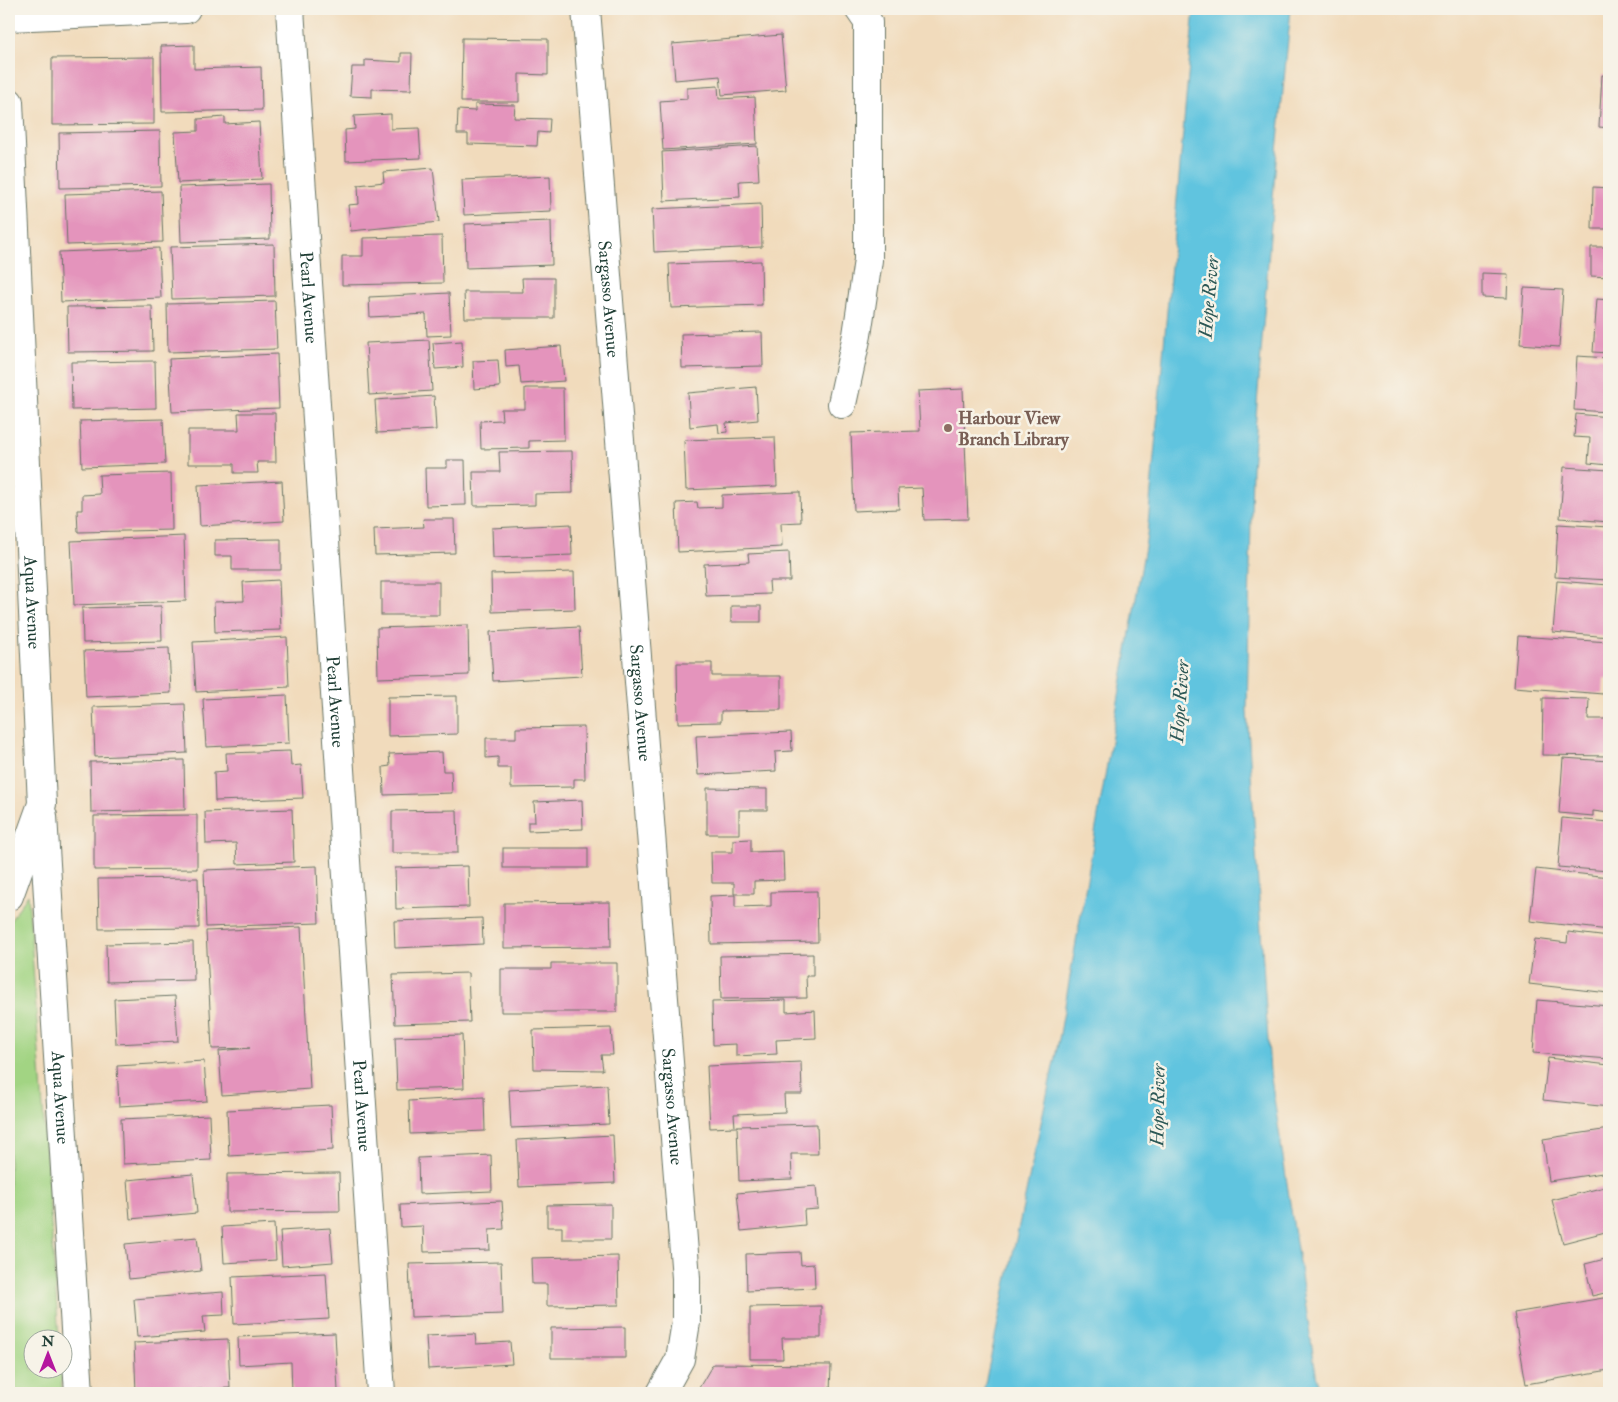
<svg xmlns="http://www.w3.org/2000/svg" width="1618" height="1402" viewBox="0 0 1618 1402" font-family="'IM FELL Double Pica',serif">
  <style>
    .green { fill: #a2d483; stroke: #60885c }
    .water { fill: #61c4df; stroke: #40808a }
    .building { fill: #e494bc }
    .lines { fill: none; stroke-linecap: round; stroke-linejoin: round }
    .minor-casing { stroke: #687464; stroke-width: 30 }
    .minor { stroke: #fff; stroke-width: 28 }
    .education-dot { fill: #8d6e63; stroke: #f7f3e8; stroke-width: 2 }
    .labels { text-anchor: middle; stroke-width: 5; stroke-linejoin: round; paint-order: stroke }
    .street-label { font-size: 18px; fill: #1f3d34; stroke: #f7f3e8 }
    .education-label { font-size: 18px; font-weight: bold; fill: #785e54; stroke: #f7f3e8; text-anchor: start }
    .water-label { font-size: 19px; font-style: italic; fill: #2c5856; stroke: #f7f3e8 }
  </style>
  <rect width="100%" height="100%" fill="#f7f3e8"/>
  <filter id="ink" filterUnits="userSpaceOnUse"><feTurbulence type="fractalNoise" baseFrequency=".02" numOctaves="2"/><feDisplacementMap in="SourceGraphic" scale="10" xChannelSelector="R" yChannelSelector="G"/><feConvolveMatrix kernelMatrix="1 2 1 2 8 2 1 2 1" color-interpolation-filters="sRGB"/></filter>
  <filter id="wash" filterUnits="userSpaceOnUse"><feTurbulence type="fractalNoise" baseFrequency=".0096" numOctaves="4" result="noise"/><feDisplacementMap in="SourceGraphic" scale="20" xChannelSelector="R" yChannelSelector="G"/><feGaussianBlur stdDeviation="1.12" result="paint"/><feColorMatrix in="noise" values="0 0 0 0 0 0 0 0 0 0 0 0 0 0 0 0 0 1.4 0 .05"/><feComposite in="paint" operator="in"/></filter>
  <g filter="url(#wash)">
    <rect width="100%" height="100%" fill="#f1dbbc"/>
    <polygon class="green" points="28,894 59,1339 32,1340 32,1370 61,1370 62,1393 9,1393 9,923"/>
    <polygon class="water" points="1194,9 1291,9 1275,172 1252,469 1247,711 1270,1072 1319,1393 983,1393 1060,1034 1147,535"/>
    <g id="blocks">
      <g class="building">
        <polygon points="781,35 786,90 722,95 720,76 675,80 672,44"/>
        <polygon points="462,38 548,39 548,75 519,74 519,102 461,102"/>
        <polygon points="194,45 194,69 261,67 262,110 162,112 161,46"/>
        <polygon points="401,53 412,53 411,90 372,89 372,97 350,96 352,67 365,67 365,60 401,62"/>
        <polygon points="154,57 154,124 52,125 52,58"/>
        <polygon points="1602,75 1609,76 1609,128 1599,127"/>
        <polygon points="718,86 719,99 755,97 757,144 663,150 660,101 687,99 687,88"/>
        <polygon points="475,104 515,105 514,118 550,119 549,133 538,132 537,146 468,144 468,134 457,134 458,110 475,111"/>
        <polygon points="391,114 391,129 419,128 421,158 346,161 345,130 355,129 354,116"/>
        <polygon points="225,117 225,124 259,122 262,179 178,183 175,132 198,131 198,119"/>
        <polygon points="160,131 161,186 60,188 59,133"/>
        <polygon points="757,146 759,180 739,181 740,197 664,201 662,152"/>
        <polygon points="433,168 439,222 351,231 348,205 359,204 358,185 384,182 383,172"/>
        <polygon points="550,176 551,211 464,215 462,180"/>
        <polygon points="269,184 270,239 181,242 179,187"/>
        <polygon points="1593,187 1609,188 1609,229 1592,229"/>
        <polygon points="161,191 163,242 67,245 65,194"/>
        <polygon points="761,204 762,247 654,252 652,209"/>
        <polygon points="551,221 552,265 466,268 465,224"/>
        <polygon points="442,236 443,283 342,285 342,256 363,256 363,238"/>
        <polygon points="274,244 275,296 172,299 170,247"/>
        <polygon points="1591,247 1609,247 1609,277 1591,276"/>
        <polygon points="159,248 161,298 61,302 59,252"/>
        <polygon points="761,261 762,305 671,308 669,264"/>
        <polygon points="1482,273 1508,274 1507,298 1482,297"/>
        <polygon points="522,278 554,278 554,318 465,318 464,292 523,292"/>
        <polygon points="1524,288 1563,290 1559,347 1520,344"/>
        <polygon points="449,293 451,335 427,336 426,314 370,317 369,297"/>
        <polygon points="1597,299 1609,300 1609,353 1593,352"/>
        <polygon points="275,301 277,349 168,352 167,304"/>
        <polygon points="152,306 153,351 68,352 67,307"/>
        <polygon points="762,332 763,366 682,368 681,334"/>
        <polygon points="429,340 432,391 369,395 366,343"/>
        <polygon points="462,341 463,367 435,369 433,343"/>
        <polygon points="561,346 564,381 521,384 519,366 506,367 505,350"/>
        <polygon points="277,354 279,408 172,412 169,359"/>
        <polygon points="1577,356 1609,358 1609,412 1574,410"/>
        <polygon points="498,360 500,387 474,389 473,361"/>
        <polygon points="155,361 156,408 72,410 71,362"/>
        <polygon points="756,387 758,420 726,423 727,432 719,433 718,424 690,427 688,393"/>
        <polygon points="525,388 563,388 564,440 529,441 529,448 481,449 480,421 502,420 501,409 525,409"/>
        <polygon points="963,389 968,519 924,520 922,488 898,489 899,509 854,511 851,433 920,431 918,391"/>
        <polygon points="434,396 436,430 377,433 375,400"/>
        <polygon points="238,413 275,413 276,462 257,462 258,473 234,473 234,464 188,464 188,430 239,430"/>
        <polygon points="1576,414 1609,417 1609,465 1588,463 1590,438 1574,437"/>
        <polygon points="163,419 165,464 82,467 80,421"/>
        <polygon points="775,437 777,486 686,490 684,440"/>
        <polygon points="572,451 573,493 535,494 535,505 474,506 473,472 500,472 499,452"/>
        <polygon points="447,460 465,460 466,505 426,506 425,468 447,468"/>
        <polygon points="1564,467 1609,470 1609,522 1560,518"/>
        <polygon points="171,473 172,530 78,532 77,510 82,510 82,495 100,494 99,475"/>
        <polygon points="282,481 284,521 200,526 198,485"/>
        <polygon points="800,492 801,522 781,523 782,547 678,552 676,503 697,502 698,508 722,507 722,495"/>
        <polygon points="423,519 454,519 455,553 375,555 374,529 424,527"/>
        <polygon points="571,524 572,555 493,558 492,528"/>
        <polygon points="1558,524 1609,527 1609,580 1555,577"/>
        <polygon points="184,536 186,601 74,605 71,541"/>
        <polygon points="281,539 281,570 232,570 232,556 215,556 215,540"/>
        <polygon points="789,552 790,581 769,581 770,594 706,596 704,564 749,562 748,554"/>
        <polygon points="574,572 575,609 492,612 491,574"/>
        <polygon points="279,580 281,630 215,632 214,602 244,601 243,582"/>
        <polygon points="1557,581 1609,585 1609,637 1553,632"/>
        <rect x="381" y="582" width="58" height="33"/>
        <polygon points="161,606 162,641 83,643 82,608"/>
        <rect x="731" y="606" width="30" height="16"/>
        <polygon points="468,625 469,675 378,678 377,628"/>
        <polygon points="579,627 582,676 493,681 490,632"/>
        <polygon points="1518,636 1609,642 1609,679 1604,678 1603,694 1514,687"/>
        <polygon points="287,637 289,687 196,692 193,642"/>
        <polygon points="169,648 171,693 86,697 84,651"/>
        <polygon points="677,663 712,663 712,676 781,676 781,710 721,711 721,722 678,723"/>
        <polygon points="287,695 289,743 206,747 203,699"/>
        <polygon points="457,696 457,734 388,736 388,697"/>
        <polygon points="1543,698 1589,699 1588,719 1609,719 1609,756 1542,755"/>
        <polygon points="185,704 187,753 95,757 93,707"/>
        <polygon points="584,727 585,779 574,779 574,787 511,788 511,768 498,768 498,757 486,758 486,738 516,738 516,728"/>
        <polygon points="791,732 792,751 775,752 776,771 698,775 696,736"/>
        <polygon points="290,751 291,766 301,765 303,798 215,801 214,772 227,771 226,753"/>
        <polygon points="442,752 443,771 451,771 452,793 384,795 383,767 390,766 389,754"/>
        <polygon points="1563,758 1609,761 1609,813 1593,811 1593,816 1559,813"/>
        <polygon points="184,760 185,810 91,812 90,762"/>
        <polygon points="707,788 767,789 767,810 739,810 739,834 707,834"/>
        <polygon points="582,800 583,829 528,831 528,822 535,822 534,802"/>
        <polygon points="292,809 294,862 237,864 236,843 206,844 205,812"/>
        <polygon points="457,810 458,853 392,853 392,811"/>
        <polygon points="197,815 197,869 94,870 94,816"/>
        <polygon points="1562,818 1609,822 1609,871 1558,867"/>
        <polygon points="751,839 751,852 783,851 784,880 754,881 754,894 734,894 734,883 712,883 711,852 733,852 733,840"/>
        <rect x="503" y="848" width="85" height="20"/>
        <polygon points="317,866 319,923 206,927 204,870"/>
        <polygon points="468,866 469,907 396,909 395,868"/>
        <polygon points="1536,869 1609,877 1609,930 1530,921"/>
        <polygon points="198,878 199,928 99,929 98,879"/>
        <polygon points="817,891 818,942 711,944 710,896 735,895 735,907 771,906 771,892"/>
        <polygon points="610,902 611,947 504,948 504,903"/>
        <polygon points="482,918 483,944 395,948 394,921"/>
        <polygon points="301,927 310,1089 222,1095 219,1051 250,1048 212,1049 206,931"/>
        <polygon points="1568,932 1609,937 1609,993 1529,984 1535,939 1567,943"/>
        <polygon points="193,942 194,980 107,982 106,944"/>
        <polygon points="813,954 813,976 806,976 807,998 721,999 720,956"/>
        <polygon points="551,963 617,963 617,1012 501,1012 501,969 551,969"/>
        <polygon points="468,973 470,1022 395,1024 393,975"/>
        <polygon points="175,996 178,1041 116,1044 114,999"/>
        <polygon points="786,1000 786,1012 815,1010 816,1038 776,1040 777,1054 736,1056 736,1044 713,1045 712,1002"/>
        <polygon points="1537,1000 1609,1006 1609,1059 1533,1053"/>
        <polygon points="611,1028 613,1055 601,1055 603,1070 534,1069 533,1030"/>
        <polygon points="462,1035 464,1088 397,1090 395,1037"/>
        <polygon points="1548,1058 1609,1065 1609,1107 1543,1100"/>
        <polygon points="204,1061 207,1101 119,1106 117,1066"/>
        <polygon points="801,1062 802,1094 784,1094 785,1112 734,1114 735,1127 710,1128 707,1066"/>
        <polygon points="607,1085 609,1124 511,1128 509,1090"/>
        <polygon points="484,1097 485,1131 410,1134 409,1101"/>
        <polygon points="331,1105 333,1150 229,1156 227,1110"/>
        <polygon points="209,1115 211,1160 123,1164 121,1119"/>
        <polygon points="817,1124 818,1154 791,1154 792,1179 739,1181 737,1126"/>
        <polygon points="1609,1129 1609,1172 1549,1181 1543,1139"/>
        <polygon points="613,1135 615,1183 519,1187 517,1140"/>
        <polygon points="491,1155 492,1191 419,1194 418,1158"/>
        <polygon points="339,1173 340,1211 227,1212 227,1174"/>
        <polygon points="193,1174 197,1213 130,1219 127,1180"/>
        <polygon points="816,1186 818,1209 804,1210 805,1225 741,1231 737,1193"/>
        <polygon points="1609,1186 1609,1231 1563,1243 1552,1200"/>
        <polygon points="502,1201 504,1229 489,1230 490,1250 424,1252 423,1226 401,1227 400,1205"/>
        <polygon points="611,1204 611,1239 562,1239 562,1227 547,1227 547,1205"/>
        <polygon points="274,1224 276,1260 224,1263 222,1227"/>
        <polygon points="330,1228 333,1262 282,1266 280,1231"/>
        <polygon points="197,1237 201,1271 129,1279 125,1244"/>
        <polygon points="800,1252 801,1265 814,1264 815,1288 747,1291 746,1254"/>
        <polygon points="618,1256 619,1305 547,1306 547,1284 532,1284 531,1258"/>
        <polygon points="1609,1258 1609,1292 1592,1296 1585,1264"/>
        <polygon points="501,1262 503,1314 411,1317 409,1264"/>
        <polygon points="326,1273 329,1319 234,1324 232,1277"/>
        <polygon points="223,1292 224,1315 203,1316 205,1332 137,1337 134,1299"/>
        <polygon points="1609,1297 1609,1370 1526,1384 1514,1313"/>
        <polygon points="821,1306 821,1338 782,1338 783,1359 750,1359 750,1307"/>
        <polygon points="625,1327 625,1358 551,1358 551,1328"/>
        <polygon points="335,1333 338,1391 292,1393 291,1362 239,1365 238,1337"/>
        <polygon points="475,1334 476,1344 510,1342 512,1364 428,1369 426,1336"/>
        <polygon points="228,1339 230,1388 136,1392 134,1343"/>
        <polygon points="713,1364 831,1365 830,1393 696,1393"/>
      </g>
    </g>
  </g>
  <g filter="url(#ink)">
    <use href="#blocks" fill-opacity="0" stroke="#687464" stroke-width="1"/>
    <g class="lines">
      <g class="minor-casing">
        <g id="minor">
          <path id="s1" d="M 290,9 L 381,1393"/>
          <path id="s2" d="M 586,9 L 686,1278 L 686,1322 L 680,1359 L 661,1393"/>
          <polyline points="9,17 186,9"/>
          <path id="s3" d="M 9,102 L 42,804 L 9,896"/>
          <polyline points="842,404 857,335 868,260 868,22 859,9"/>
          <path id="s4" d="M 43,816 L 79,1393"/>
        </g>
      </g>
      <use href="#minor" class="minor"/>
    </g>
  </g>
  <circle class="education-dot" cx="948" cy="428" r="5"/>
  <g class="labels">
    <g class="street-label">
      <text dy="6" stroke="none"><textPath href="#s1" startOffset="289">Pearl Avenue</textPath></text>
      <text dy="6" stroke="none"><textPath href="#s2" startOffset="291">Sargasso Avenue</textPath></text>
      <text dy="6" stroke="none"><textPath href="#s3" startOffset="501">Aqua Avenue</textPath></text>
      <text dy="6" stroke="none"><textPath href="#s1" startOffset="694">Pearl Avenue</textPath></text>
      <text dy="6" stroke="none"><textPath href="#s2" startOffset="696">Sargasso Avenue</textPath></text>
      <text dy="6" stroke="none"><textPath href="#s4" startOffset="282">Aqua Avenue</textPath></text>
      <text dy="6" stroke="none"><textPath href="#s1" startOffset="1099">Pearl Avenue</textPath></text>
      <text dy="6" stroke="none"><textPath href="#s2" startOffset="1101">Sargasso Avenue</textPath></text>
    </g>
    <g class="education-label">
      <text x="958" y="424">Harbour View<tspan x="958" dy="21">Branch Library</tspan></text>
    </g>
    <g class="water-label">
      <text transform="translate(1208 297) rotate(-85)" y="7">Hope River</text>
      <text transform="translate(1179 701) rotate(-86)" y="7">Hope River</text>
      <text transform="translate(1157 1105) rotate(-89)" y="7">Hope River</text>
    </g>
  </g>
  <rect width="1618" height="1402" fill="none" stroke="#f7f3e8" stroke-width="30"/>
  <g transform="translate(48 1354)"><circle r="24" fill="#f7f3e8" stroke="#a1aaa0"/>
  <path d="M0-4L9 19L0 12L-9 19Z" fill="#b5179e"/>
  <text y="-8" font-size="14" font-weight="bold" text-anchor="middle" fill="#1f3d34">N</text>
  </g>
</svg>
